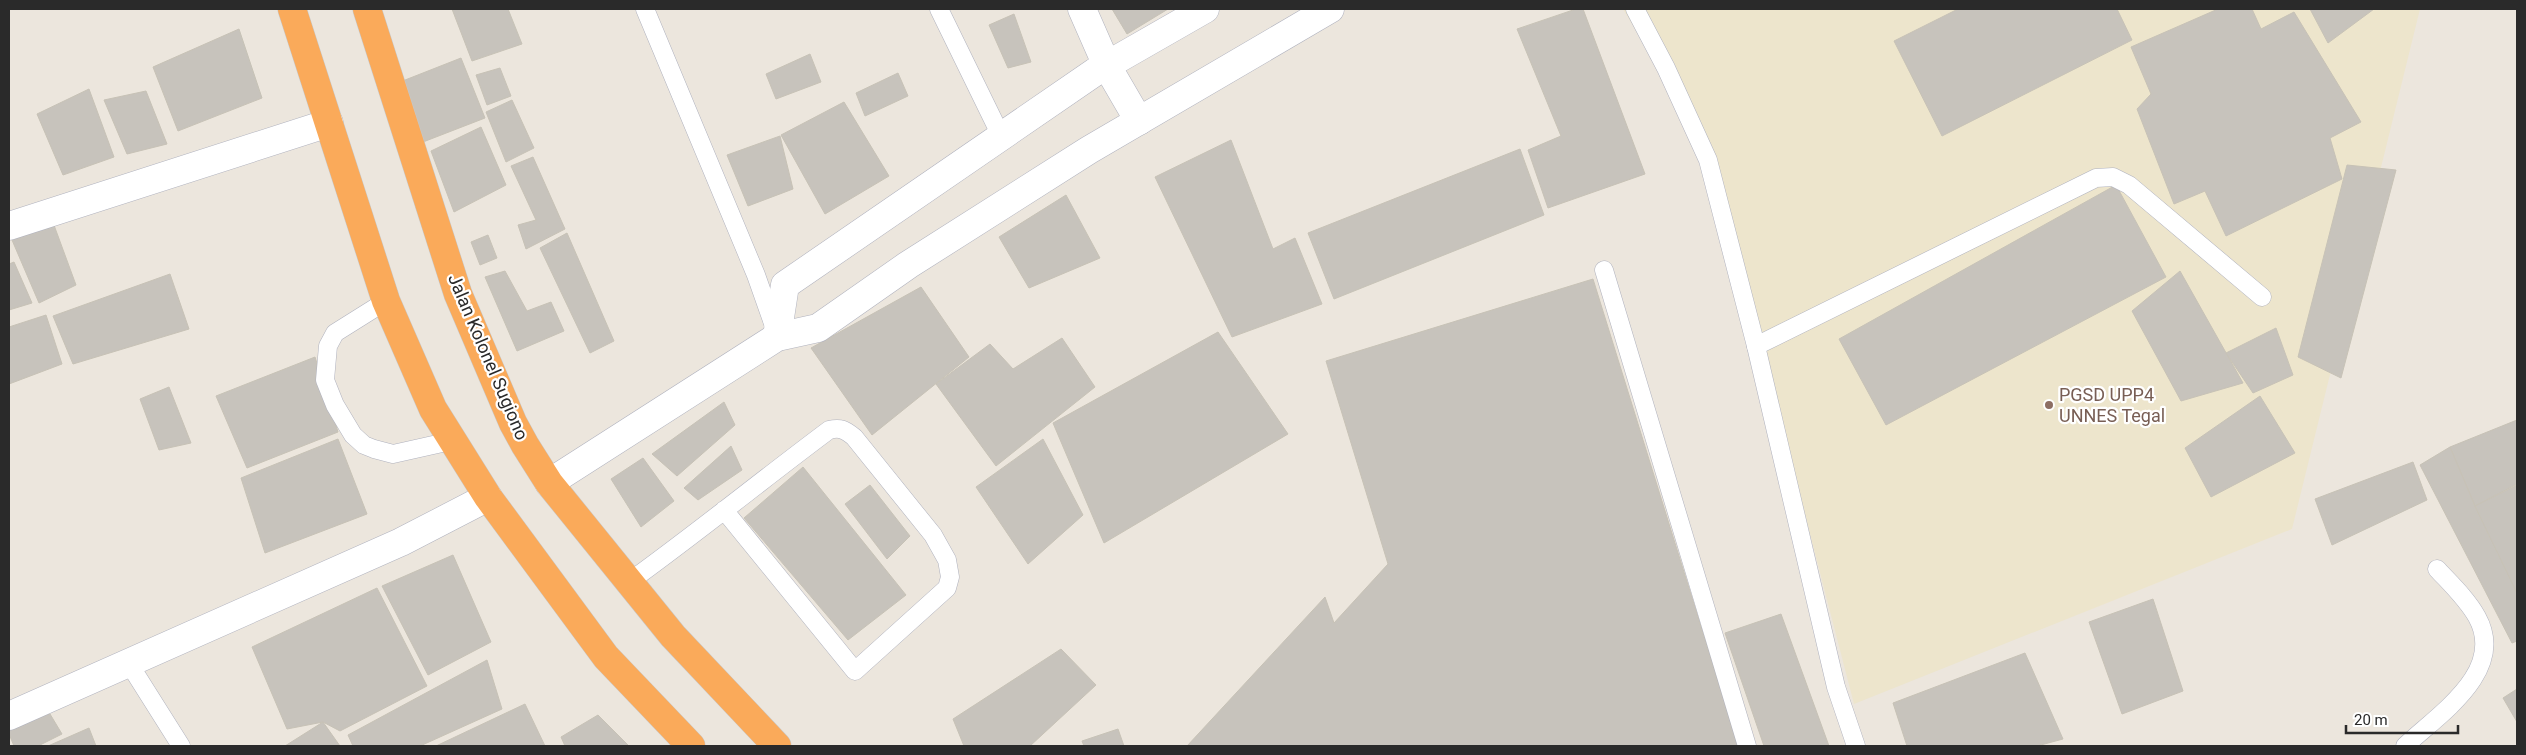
<svg xmlns="http://www.w3.org/2000/svg" width="2526" height="755" viewBox="0 0 2526 755" font-family="Roboto,sans-serif">
  <style>
    .education { fill: #ede5cc }
    .building { fill: #c7c3bc; stroke: #c7c2b6 }
    .lines { fill: none; stroke-linecap: round; stroke-linejoin: round }
    .lane-casing { stroke: #b0b2be; stroke-width: 19 }
    .street-casing { stroke: #b0b2be; stroke-width: 29 }
    .secondary-casing { stroke: #b0b2be; stroke-width: 29 }
    .highway-casing { stroke: #c8c8c8; stroke-width: 29 }
    .lane { stroke: #fff; stroke-width: 18 }
    .street { stroke: #fff; stroke-width: 28 }
    .secondary { stroke: #fff; stroke-width: 28 }
    .highway { stroke: #faaa5a; stroke-width: 28 }
    .education-dot { fill: #8d6e63; stroke: #fff; stroke-width: 2 }
    .labels { text-anchor: middle; stroke-width: 4.5; stroke-linejoin: round; paint-order: stroke }
    .street-label { font-size: 18px; fill: #2a2a2a; stroke: #fff }
    .education-label { font-size: 18px; fill: #785e54; stroke: #fff; text-anchor: start }
  </style>
  <rect width="100%" height="100%" fill="#ece6dd"/>
  <polygon class="education" points="1623,9 2420,9 2292,529 1854,704 1713,159"/>
  <g class="building">
    <polygon points="452,9 508,9 522,44 472,61"/>
    <polygon points="1112,9 1168,9 1127,34"/>
    <polygon points="1576,9 1583,9 1645,174 1548,208 1528,150 1561,136 1517,29"/>
    <polygon points="1958,9 2117,9 2132,40 1942,136 1894,41"/>
    <polygon points="2218,9 2252,9 2261,29 2294,12 2361,122 2330,138 2342,179 2226,236 2205,191 2174,204 2137,109 2151,94 2131,47"/>
    <polygon points="2310,9 2374,9 2328,43"/>
    <polygon points="1014,14 1031,62 1008,68 989,25"/>
    <polygon points="239,29 262,98 178,131 153,67"/>
    <polygon points="810,54 821,82 776,99 766,74"/>
    <polygon points="461,58 485,118 423,142 400,82"/>
    <polygon points="500,68 511,96 487,105 476,75"/>
    <polygon points="898,73 908,96 865,116 856,93"/>
    <polygon points="89,89 114,157 63,175 37,114"/>
    <polygon points="146,91 167,144 127,154 104,100"/>
    <polygon points="512,100 534,148 506,162 486,112"/>
    <polygon points="844,102 889,176 825,214 781,135"/>
    <polygon points="481,127 506,185 454,212 431,151"/>
    <polygon points="780,136 793,189 748,206 727,155"/>
    <polygon points="1231,140 1273,249 1295,238 1322,304 1232,337 1155,177"/>
    <polygon points="1520,149 1544,215 1334,299 1308,233"/>
    <polygon points="533,157 565,229 526,249 518,225 536,220 511,166"/>
    <polygon points="2347,165 2396,170 2341,378 2298,357"/>
    <polygon points="2116,185 2166,277 1886,425 1839,339"/>
    <polygon points="1066,195 1100,258 1029,288 999,237"/>
    <polygon points="51,217 76,285 39,303 9,233"/>
    <polygon points="567,233 614,341 590,353 540,248"/>
    <polygon points="488,235 497,258 480,265 471,242"/>
    <polygon points="14,262 32,303 9,310 9,264"/>
    <polygon points="505,271 527,311 551,302 564,331 517,351 485,277"/>
    <polygon points="2180,271 2243,383 2181,401 2132,311"/>
    <polygon points="170,274 189,329 73,364 53,316"/>
    <polygon points="1593,279 1738,746 1187,746 1325,597 1334,623 1388,564 1326,361"/>
    <polygon points="921,287 969,357 872,435 811,348"/>
    <polygon points="46,315 62,364 9,384 9,327"/>
    <polygon points="2276,328 2293,375 2253,393 2226,353"/>
    <polygon points="1218,332 1288,434 1104,543 1053,423"/>
    <polygon points="1062,338 1095,387 996,466 936,384 990,344 1013,369"/>
    <polygon points="315,357 338,432 247,468 216,396"/>
    <polygon points="169,387 191,443 159,450 140,399"/>
    <polygon points="2260,396 2295,453 2211,497 2185,448"/>
    <polygon points="724,402 735,425 677,476 652,454"/>
    <polygon points="2517,420 2517,484 2475,506 2450,447"/>
    <polygon points="338,439 367,514 265,553 241,478"/>
    <polygon points="1043,439 1083,515 1028,564 976,487"/>
    <polygon points="731,446 742,470 698,500 684,488"/>
    <polygon points="2450,447 2475,506 2517,593 2517,641 2512,643 2420,465"/>
    <polygon points="643,458 674,501 641,527 611,479"/>
    <polygon points="2413,462 2427,500 2332,545 2315,499"/>
    <polygon points="803,467 906,595 848,640 744,518"/>
    <polygon points="870,485 910,536 887,559 845,504"/>
    <polygon points="2517,485 2517,593 2475,506"/>
    <polygon points="453,555 491,642 428,675 382,586"/>
    <polygon points="377,588 427,686 340,731 323,722 287,729 252,647"/>
    <polygon points="2153,599 2183,691 2122,714 2089,622"/>
    <polygon points="1781,614 1829,746 1764,746 1725,633"/>
    <polygon points="1061,649 1096,685 1030,746 964,746 953,719"/>
    <polygon points="2025,653 2063,739 2037,746 1907,746 1893,703"/>
    <polygon points="487,660 502,709 420,746 353,746 348,735"/>
    <polygon points="2517,689 2517,722 2503,698"/>
    <polygon points="525,704 545,746 436,746"/>
    <polygon points="50,714 62,734 38,746 14,746 9,734 9,727"/>
    <polygon points="598,715 629,746 565,746 561,737"/>
    <polygon points="323,722 340,746 285,746"/>
    <polygon points="89,728 96,746 48,746"/>
    <polygon points="1118,729 1124,746 1084,746 1082,741"/>
  </g>
  <g class="lines">
    <g class="lane-casing">
      <g id="lane">
        <polyline points="645,9 756,275 775,329"/>
        <polyline points="939,9 1002,138"/>
        <polyline points="1635,9 1666,68 1708,160 1756,346 1836,687 1856,746"/>
        <polyline points="1604,270 1747,746"/>
        <polyline points="386,301 335,333 328,346 325,380 335,405 353,435 364,445 374,449 393,454 451,441"/>
        <polyline points="1756,346 2096,178 2113,177 2129,185 2262,297"/>
        <path d="M 629,582 C 697,533 762,480 829,430 C 841,427 845,430 854,437 L 933,535 L 947,560 L 950,577 L 947,588 L 855,671 L 724,510"/>
        <polyline points="128,662 181,746"/>
        <path d="M 2405,746 C 2439,714 2507,671 2477,617 C 2467,599 2451,584 2437,569"/>
      </g>
    </g>
    <g class="street-casing">
      <g id="street">
        <polyline points="1082,9 1107,66 1139,121"/>
        <polyline points="9,226 329,123"/>
        <polyline points="777,337 785,285 1095,72 1205,9"/>
        <polyline points="9,716 401,542 488,497"/>
      </g>
    </g>
    <g class="secondary-casing">
      <polyline id="secondary" points="549,483 777,337 818,328 908,265 1089,150 1330,9"/>
    </g>
    <g class="highway-casing">
      <g id="highway">
        <polyline points="292,9 386,301 433,409 488,497 606,657 691,746"/>
        <polyline points="367,9 458,294 513,423 525,445 549,483 673,636 777,746"/>
      </g>
    </g>
    <use href="#lane" class="lane"/>
    <use href="#street" class="street"/>
    <use href="#secondary" class="secondary"/>
    <use href="#highway" class="highway"/>
  </g>
  <circle class="education-dot" cx="2049" cy="405" r="5"/>
  <g class="labels">
    <g class="street-label">
      <text transform="translate(488 357) rotate(67)" y="6">Jalan Kolonel Sugiono</text>
    </g>
    <g class="education-label">
      <text x="2059" y="401">PGSD UPP4<tspan x="2059" dy="21">UNNES Tegal</tspan></text>
    </g>
  </g>
  <rect width="2526" height="755" fill="none" stroke="#2a2a2a" stroke-width="20"/>
  <path d="M2346 725v8h112v-8" fill="none" stroke="#2a2a2a" stroke-width="2.5"/>
  <text x="2354" y="725" font-size="15" fill="#2a2a2a" stroke="#ffffff" stroke-width="4" paint-order="stroke">20 m</text>
</svg>
